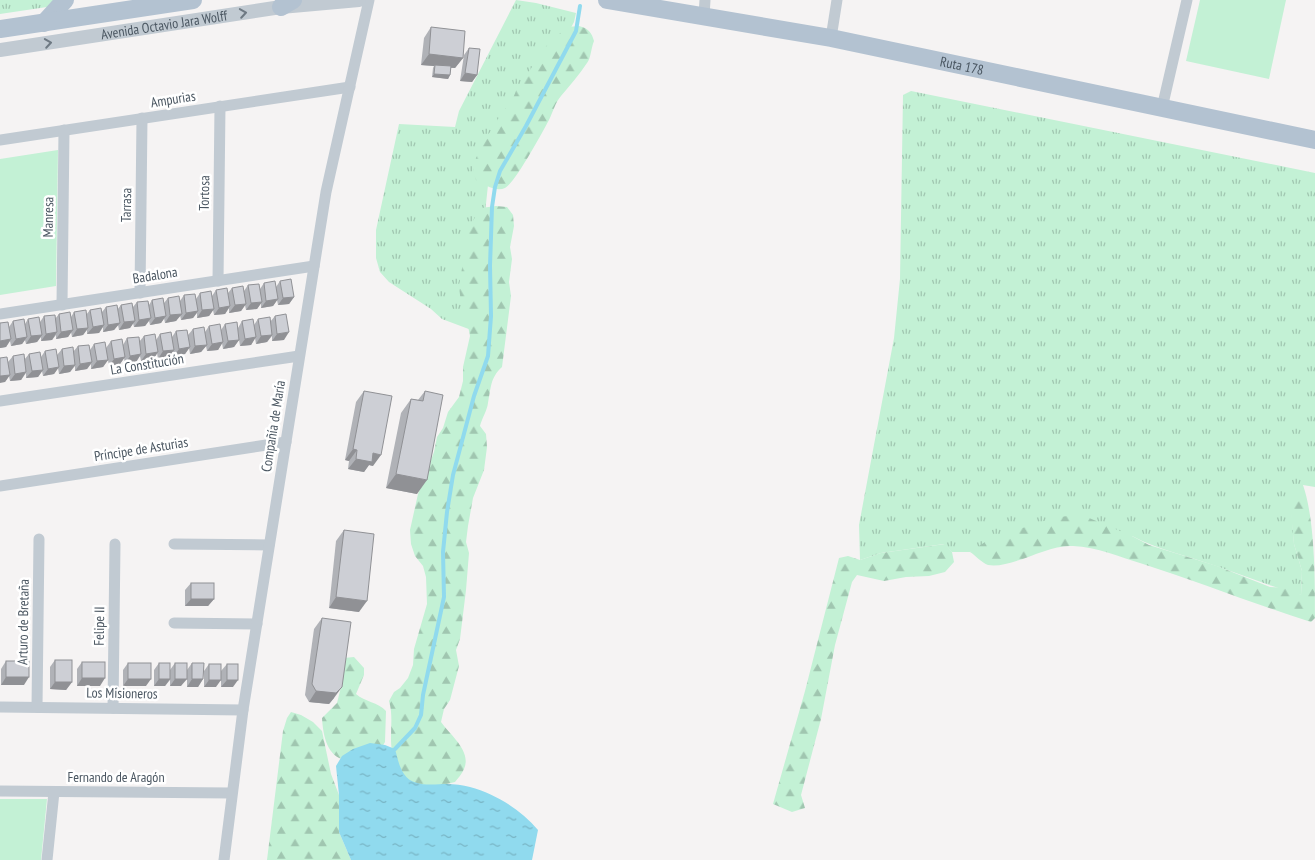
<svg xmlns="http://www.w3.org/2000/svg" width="1315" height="860" viewBox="0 0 1315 860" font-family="'PT Sans Narrow',sans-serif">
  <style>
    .grass { fill: url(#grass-tufts) }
    .forest { fill: url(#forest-firs) }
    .green { fill: #c3f1d5 }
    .water { fill: url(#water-ripples) }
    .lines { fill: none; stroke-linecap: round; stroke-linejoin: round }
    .stream { stroke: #90daee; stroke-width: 4 }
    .minor { stroke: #c1cad2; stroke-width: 11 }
    .tertiary { stroke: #c1cad2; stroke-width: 14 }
    .primary { stroke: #b3c2d1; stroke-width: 18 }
    .wall { fill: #b0b2b7 }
    .shaded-wall { fill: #909195 }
    .building { fill: #cdcfd5; stroke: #909195 }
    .oneway { stroke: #6e7983 }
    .labels { text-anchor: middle; stroke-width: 5; stroke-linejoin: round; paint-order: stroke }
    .street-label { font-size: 14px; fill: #4a5661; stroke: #fff }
  </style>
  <defs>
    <pattern id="grass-tufts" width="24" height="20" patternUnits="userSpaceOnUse" patternTransform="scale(1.25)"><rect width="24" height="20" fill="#c3f1d5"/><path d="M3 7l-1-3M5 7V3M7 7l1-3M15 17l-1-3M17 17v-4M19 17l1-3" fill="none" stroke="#a0c6b0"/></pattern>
    <pattern id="forest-firs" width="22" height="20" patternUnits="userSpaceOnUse" patternTransform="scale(1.25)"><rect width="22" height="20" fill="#c3f1d5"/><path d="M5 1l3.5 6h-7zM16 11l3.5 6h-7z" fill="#a0c6b0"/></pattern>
    <pattern id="water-ripples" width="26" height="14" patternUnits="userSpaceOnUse" patternTransform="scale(1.25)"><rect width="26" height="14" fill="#90daee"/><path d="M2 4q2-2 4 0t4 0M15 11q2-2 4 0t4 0" fill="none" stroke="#78b4c4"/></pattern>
  </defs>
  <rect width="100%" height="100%" fill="#f5f3f3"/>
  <g class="grass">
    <polygon points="0,0 56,0 47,7 0,14"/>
    <polygon points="516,0 536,3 576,13 574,22 488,185 483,232 482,334 442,319 431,309 389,282 380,272 376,258 376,230 399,124 455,127 459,111"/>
    <path d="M 911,91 L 1315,173 L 1315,487 L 1303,485 L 1290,492 L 1294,544 L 1302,571 L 1301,595 C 1272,587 1245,576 1216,566 C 1188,556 1159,550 1132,536 L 999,544 L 970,552 L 952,552 L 944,544 L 881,553 L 860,560 L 859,525 L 894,338 L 900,279 L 903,95 Z"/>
  </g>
  <g class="forest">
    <path d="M 579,26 C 588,28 592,33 594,41 C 591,48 591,58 587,63 C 579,75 570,85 561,96 C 555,103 553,112 549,120 C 542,133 515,183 505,188 C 496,192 484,185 476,180 L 473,171 L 476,158 L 485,139 L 493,128 L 502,112 L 511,103 L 516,91 L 536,61 L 547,45 L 567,27 Z"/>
    <path d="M 496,206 L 507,207 L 513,215 L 514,226 L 510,247 L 512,259 L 509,282 L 511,296 L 502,367 C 490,378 491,388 488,403 C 487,411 482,418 480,426 L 486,434 L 487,447 L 484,470 L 473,498 L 468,526 L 466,542 L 469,553 L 466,590 L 460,639 L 456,650 L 459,666 L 450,700 L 444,709 L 441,722 C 450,735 472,751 464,769 C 462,774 458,778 455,782 L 430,788 L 404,789 C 400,776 395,764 392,751 C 389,734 394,718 389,701 L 394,692 L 400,688 L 408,678 L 413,665 L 414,649 L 427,604 L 426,577 L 423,566 L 415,556 L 411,544 L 410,530 L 418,494 L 434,452 L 437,437 L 443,428 L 448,412 L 459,397 L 463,381 L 463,367 L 470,336 L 467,321 L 462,312 L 459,286 L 469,227 L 481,208 Z"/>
    <path d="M 1295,485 L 1303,485 C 1315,520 1315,579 1315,618 L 1311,622 C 1254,604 1199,582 1143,564 C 1120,557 1097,547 1073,546 C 1047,544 1012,569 988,565 C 982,563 975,555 970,552 L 988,540 L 999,544 L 1010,532 L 1057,517 L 1082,515 L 1132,536 L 1149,545 L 1217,566 L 1270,587 L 1289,588 L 1301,595 L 1302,571 L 1294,544 L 1290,504 L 1290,491 Z"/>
    <polygon points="945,544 952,552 954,562 945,572 929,576 906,577 884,581 857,575 852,582 835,645 821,719 801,795 805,808 792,812 773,804 805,691 839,558 848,556 860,560 881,553"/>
    <path d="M 354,657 L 364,668 L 364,675 L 356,694 C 365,702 378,702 386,711 L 385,742 L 378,754 C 370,756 350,761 342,759 C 326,754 323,733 322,718 L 337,703 L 342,683 L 344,658 Z"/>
    <polygon points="291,712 301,715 313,722 322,731 331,774 339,795 339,832 351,860 267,860 283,731 287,718"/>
  </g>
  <g class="green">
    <polygon points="1200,0 1286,0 1269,79 1186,61"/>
    <polygon points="58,150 56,286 0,295 0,159"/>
    <polygon points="0,799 47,799 41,860 0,860"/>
  </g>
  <path class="water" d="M 370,743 L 385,745 L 395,749 C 397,756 399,767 404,774 C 413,788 434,784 447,784 C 454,784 463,785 470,787 C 496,794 521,810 538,830 L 532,860 L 351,860 L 339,832 L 339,795 L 336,766 L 342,756 L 353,749 Z"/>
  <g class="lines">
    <polyline class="stream" points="395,749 415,728 421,715 423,695 444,597 443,552 447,512 453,475 474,396 488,356 491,316 490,266 492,207 495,187 500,171 526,126 576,31 580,6"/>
    <g class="minor">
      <polyline points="704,16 705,0"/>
      <polyline points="831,38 837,0"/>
      <polyline points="1162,108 1187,0"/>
      <polyline points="0,140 350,87"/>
      <polyline points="218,281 220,106"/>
      <polyline points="140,293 142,118"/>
      <polyline points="62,305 64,130"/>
      <polyline points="0,314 314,266"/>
      <polyline points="0,401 299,356"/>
      <polyline points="0,486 286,442"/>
      <polyline points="174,544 269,545"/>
      <polyline points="174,623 257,624"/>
      <polyline points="0,707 243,710"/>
      <polyline points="37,707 39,539"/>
      <polyline points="113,708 115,544"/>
      <polyline points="0,791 231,793"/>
      <polyline points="47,860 54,792"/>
      <polyline points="224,860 243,710 326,192 369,0"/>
    </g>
    <path class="tertiary" id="s1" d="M 0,50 L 281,7 L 359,0"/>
    <g class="primary">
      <path id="s2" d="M 607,0 L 831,38 L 1315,140"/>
      <polyline points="281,7 293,0"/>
      <polyline points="44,23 65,0"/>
      <polyline points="0,29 193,0"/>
    </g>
  </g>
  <g class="wall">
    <polygon points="431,27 463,58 455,68 451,68 450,75 448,79 432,77 433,68 434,66 421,65 424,38"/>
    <polygon points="469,48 477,75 472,82 460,81 464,55"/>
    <polygon points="280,281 294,297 289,304 278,305 277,300 273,306 261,308 261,303 257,309 246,310 245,305 241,311 229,313 229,308 225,314 214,315 213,310 209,316 197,318 197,313 193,318 181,320 180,315 176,321 165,323 164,318 161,323 150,325 149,321 145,326 134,327 133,323 130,328 119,330 118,325 114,330 103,332 103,327 99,333 87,334 87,330 83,335 72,337 71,332 68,337 56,339 56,335 52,340 41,341 41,337 37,342 26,344 25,340 22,344 11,346 10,341 6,347 0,348 0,323 9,327 13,321 25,324 28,319 40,322 44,316 55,319 59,314 71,317 74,312 86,315 90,310 102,312 106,307 117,310 121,305 133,307 137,302 149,305 152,300 164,303 168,298 180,301 184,295 196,299 200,293 212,296 216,290 228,293 232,288 244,291 248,285 260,289 264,283 276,287"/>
    <polygon points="275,316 284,340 272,341 272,336 267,342 256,344 255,338 251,345 240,346 239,340 234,347 223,349 222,343 218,350 207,351 206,346 201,352 190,354 189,348 185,354 174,356 173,351 169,357 158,359 157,353 153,360 141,361 140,356 136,362 125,364 124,358 120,364 109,366 108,360 103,367 91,369 91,364 87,369 75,371 75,366 70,372 59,374 58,368 54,374 43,376 42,371 38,377 26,378 26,373 21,380 10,381 9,376 5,382 8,362 13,356 24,360 29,354 41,357 45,351 57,355 62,349 73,352 78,346 90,350 94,344 106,348 111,341 123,345 127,338 139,342 144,336 156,340 160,334 172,337 176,331 188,335 193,329 205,332 209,326 221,330 225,324 238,328 242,321 254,325 258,319 270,322"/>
    <polygon points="364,391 373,466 369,465 364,472 348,469 349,461 345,460 356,402"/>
    <polygon points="425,391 417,494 386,488 401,413 411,399 418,400"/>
    <polygon points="344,530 359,612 329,608 336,541"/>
    <polygon points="191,583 214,599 208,606 185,606 185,590"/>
    <polygon points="322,618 334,698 329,704 309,702 305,695 314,629"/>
    <polygon points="55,660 72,682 66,690 50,689 50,667"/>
    <polygon points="6,661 24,685 1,685 1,669"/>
    <polygon points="82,662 100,686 77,686 77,669"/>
    <polygon points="128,663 146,686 123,686 123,670"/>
    <polygon points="159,663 170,670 175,663 181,686 170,686 170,680 165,686 154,686 154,670"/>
    <polygon points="192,663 203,679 198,687 187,687 187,670"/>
    <polygon points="209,664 216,687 204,687 204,671"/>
    <polygon points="227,664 233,687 221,687 221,671"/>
  </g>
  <g class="shaded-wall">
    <polygon points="429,54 463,58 455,68 435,66 435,65 434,66 421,65"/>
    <polygon points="465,73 477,75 472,82 460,81"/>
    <polygon points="434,74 450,75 448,79 432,77"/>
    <polygon points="294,297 289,304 278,305 283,298"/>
    <polygon points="278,299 273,306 261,308 266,301"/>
    <polygon points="262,302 257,309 246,310 251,303"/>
    <polygon points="246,304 241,311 229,313 235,305"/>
    <polygon points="230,306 225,314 214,315 219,308"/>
    <polygon points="214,309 209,316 197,318 202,310"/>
    <polygon points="198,311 193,318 181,320 186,313"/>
    <polygon points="182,314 176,321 165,323 170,315"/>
    <polygon points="166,316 161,323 150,325 155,318"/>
    <polygon points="151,318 145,326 134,327 139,320"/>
    <polygon points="135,321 130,328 119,330 124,322"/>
    <polygon points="120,323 114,330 103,332 108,325"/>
    <polygon points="104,325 99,333 87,334 93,327"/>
    <polygon points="88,328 83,335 72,337 77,329"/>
    <polygon points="73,330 68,337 56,339 61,332"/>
    <polygon points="57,332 52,340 41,341 46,334"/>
    <polygon points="289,332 284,340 272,341 277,334"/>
    <polygon points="42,335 37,342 26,344 31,336"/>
    <polygon points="272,335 267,342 256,344 261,336"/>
    <polygon points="27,337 22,344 11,346 16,339"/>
    <polygon points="256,337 251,345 240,346 245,339"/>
    <polygon points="11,339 6,347 0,348 0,341"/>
    <polygon points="239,340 234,347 223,349 228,341"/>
    <polygon points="223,342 218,350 207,351 212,344"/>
    <polygon points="207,345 201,352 190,354 195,346"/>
    <polygon points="190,347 185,354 174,356 179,349"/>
    <polygon points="174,350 169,357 158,359 163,351"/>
    <polygon points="158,352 153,360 141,361 146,354"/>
    <polygon points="141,354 136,362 125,364 130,356"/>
    <polygon points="125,357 120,364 109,366 114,359"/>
    <polygon points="108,360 103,367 91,369 97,361"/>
    <polygon points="92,362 87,369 75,371 80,364"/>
    <polygon points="75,365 70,372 59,374 64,366"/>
    <polygon points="59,367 54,374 43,376 48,369"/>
    <polygon points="43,370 38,377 26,378 32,371"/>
    <polygon points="26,372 21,380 10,381 15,374"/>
    <polygon points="10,375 5,382 0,383 0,376"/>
    <polygon points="353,449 357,450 349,461 345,460"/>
    <polygon points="373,453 381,455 373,466 369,465 364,472 348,469 356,459"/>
    <polygon points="396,474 427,480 417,494 386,488"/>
    <polygon points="336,597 367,601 359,612 329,608"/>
    <polygon points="191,599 214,599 208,606 185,606"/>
    <polygon points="6,677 29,677 24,685 1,685"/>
    <polygon points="82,678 105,678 100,686 77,686"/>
    <polygon points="128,679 151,679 146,686 123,686"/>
    <polygon points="159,679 170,679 165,686 154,686"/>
    <polygon points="175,679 187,679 181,686 170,686"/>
    <polygon points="192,679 203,679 198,687 187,687"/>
    <polygon points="209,680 221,680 216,687 204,687"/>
    <polygon points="227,680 238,680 233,687 221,687"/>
    <polygon points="55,682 72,682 66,690 50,689"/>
    <polygon points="342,687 334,698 329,704 309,702 316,691"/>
  </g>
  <g class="building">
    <polygon points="431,27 465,31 463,58 429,54"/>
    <polygon points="469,48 480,49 477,75 465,73"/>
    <polygon points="435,65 451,66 450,75 434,74"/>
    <polygon points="291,279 294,297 283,298 280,281"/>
    <polygon points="275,281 278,299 266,301 264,283"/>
    <polygon points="259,284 262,302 251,303 248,285"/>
    <polygon points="243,286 246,304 235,305 232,288"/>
    <polygon points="227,288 230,306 219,308 216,290"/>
    <polygon points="211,291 214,309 202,310 200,293"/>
    <polygon points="195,294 198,311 186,313 184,295"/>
    <polygon points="179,296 182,314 170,315 168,298"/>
    <polygon points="163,298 166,316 155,318 152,300"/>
    <polygon points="148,301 151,318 139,320 137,302"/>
    <polygon points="132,303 135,321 124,322 121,305"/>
    <polygon points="117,305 120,323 108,325 106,307"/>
    <polygon points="101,308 104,325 93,327 90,310"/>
    <polygon points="86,310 88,328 77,329 74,312"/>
    <polygon points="70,312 73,330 61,332 59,314"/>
    <polygon points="286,314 289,332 277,334 275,316"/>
    <polygon points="55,315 57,332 46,334 44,316"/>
    <polygon points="39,317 42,335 31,336 28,319"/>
    <polygon points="270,317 272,335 261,336 258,319"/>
    <polygon points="24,319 27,337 16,339 13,321"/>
    <polygon points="253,319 256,337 245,339 242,321"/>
    <polygon points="8,322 11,339 0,341 0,323"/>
    <polygon points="237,322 239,340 228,341 225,324"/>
    <polygon points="220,324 223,342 212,344 209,326"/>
    <polygon points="204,327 207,345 195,346 193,329"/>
    <polygon points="187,330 190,347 179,349 176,331"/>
    <polygon points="171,332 174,350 163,351 160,334"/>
    <polygon points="155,334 158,352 146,354 144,336"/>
    <polygon points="139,337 141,354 130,356 127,338"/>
    <polygon points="122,339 125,357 114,359 111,341"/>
    <polygon points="105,342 108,360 97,361 94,344"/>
    <polygon points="89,345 92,362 80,364 78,346"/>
    <polygon points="73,347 75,365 64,366 62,349"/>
    <polygon points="56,349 59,367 48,369 45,351"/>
    <polygon points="40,352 43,370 32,371 29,354"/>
    <polygon points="24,354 26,372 15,374 13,356"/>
    <polygon points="7,357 10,375 0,376 0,358"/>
    <polygon points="364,391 392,396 381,455 373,453 372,462 356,459 357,450 353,449"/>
    <polygon points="425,391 443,395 427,480 396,474 411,399 423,401"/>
    <polygon points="344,530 374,534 367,601 336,597"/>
    <rect x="191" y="583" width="23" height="16"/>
    <polygon points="322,618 351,622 342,687 336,693 316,691 312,684"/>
    <rect x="55" y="660" width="17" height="22"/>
    <rect x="6" y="661" width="23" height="16"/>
    <rect x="82" y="662" width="23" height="16"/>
    <rect x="128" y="663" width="23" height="16"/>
    <rect x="159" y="663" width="11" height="16"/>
    <rect x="175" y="663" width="12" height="16"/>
    <polygon points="192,663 204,663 203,679 192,679"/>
    <rect x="209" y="664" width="12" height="16"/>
    <rect x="227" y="664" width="11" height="16"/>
  </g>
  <defs><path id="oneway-chevron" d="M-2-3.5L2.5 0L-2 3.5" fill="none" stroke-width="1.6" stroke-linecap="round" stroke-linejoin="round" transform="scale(1.25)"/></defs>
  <g class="oneway">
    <use href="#oneway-chevron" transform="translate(243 13) rotate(-9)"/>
    <use href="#oneway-chevron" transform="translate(48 43) rotate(-9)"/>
  </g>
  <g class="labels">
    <g class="street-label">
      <text dy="5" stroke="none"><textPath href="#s1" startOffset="166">Avenida Octavio Jara Wolff</textPath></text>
      <text dy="5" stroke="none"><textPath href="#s2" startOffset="361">Ruta 178</textPath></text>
      <text transform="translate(173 99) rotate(-9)" y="5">Ampurias</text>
      <text transform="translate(204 193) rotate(-89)" y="5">Tortosa</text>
      <text transform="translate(126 205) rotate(-89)" y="5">Tarrasa</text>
      <text transform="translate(48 217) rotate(-89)" y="5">Manresa</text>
      <text transform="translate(155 275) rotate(-9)" y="5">Badalona</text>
      <text transform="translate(147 364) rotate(-9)" y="5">La Constitución</text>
      <text transform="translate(273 426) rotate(-81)" y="5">Compañía de María</text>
      <text transform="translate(141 449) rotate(-9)" y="5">Príncipe de Asturias</text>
      <text transform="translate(23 622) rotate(-89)" y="5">Arturo de Bretaña</text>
      <text transform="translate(99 626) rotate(-89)" y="5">Felipe II</text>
      <text transform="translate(122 693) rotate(1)" y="5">Los Misioneros</text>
      <text x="116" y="782">Fernando de Aragón</text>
    </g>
  </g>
</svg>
